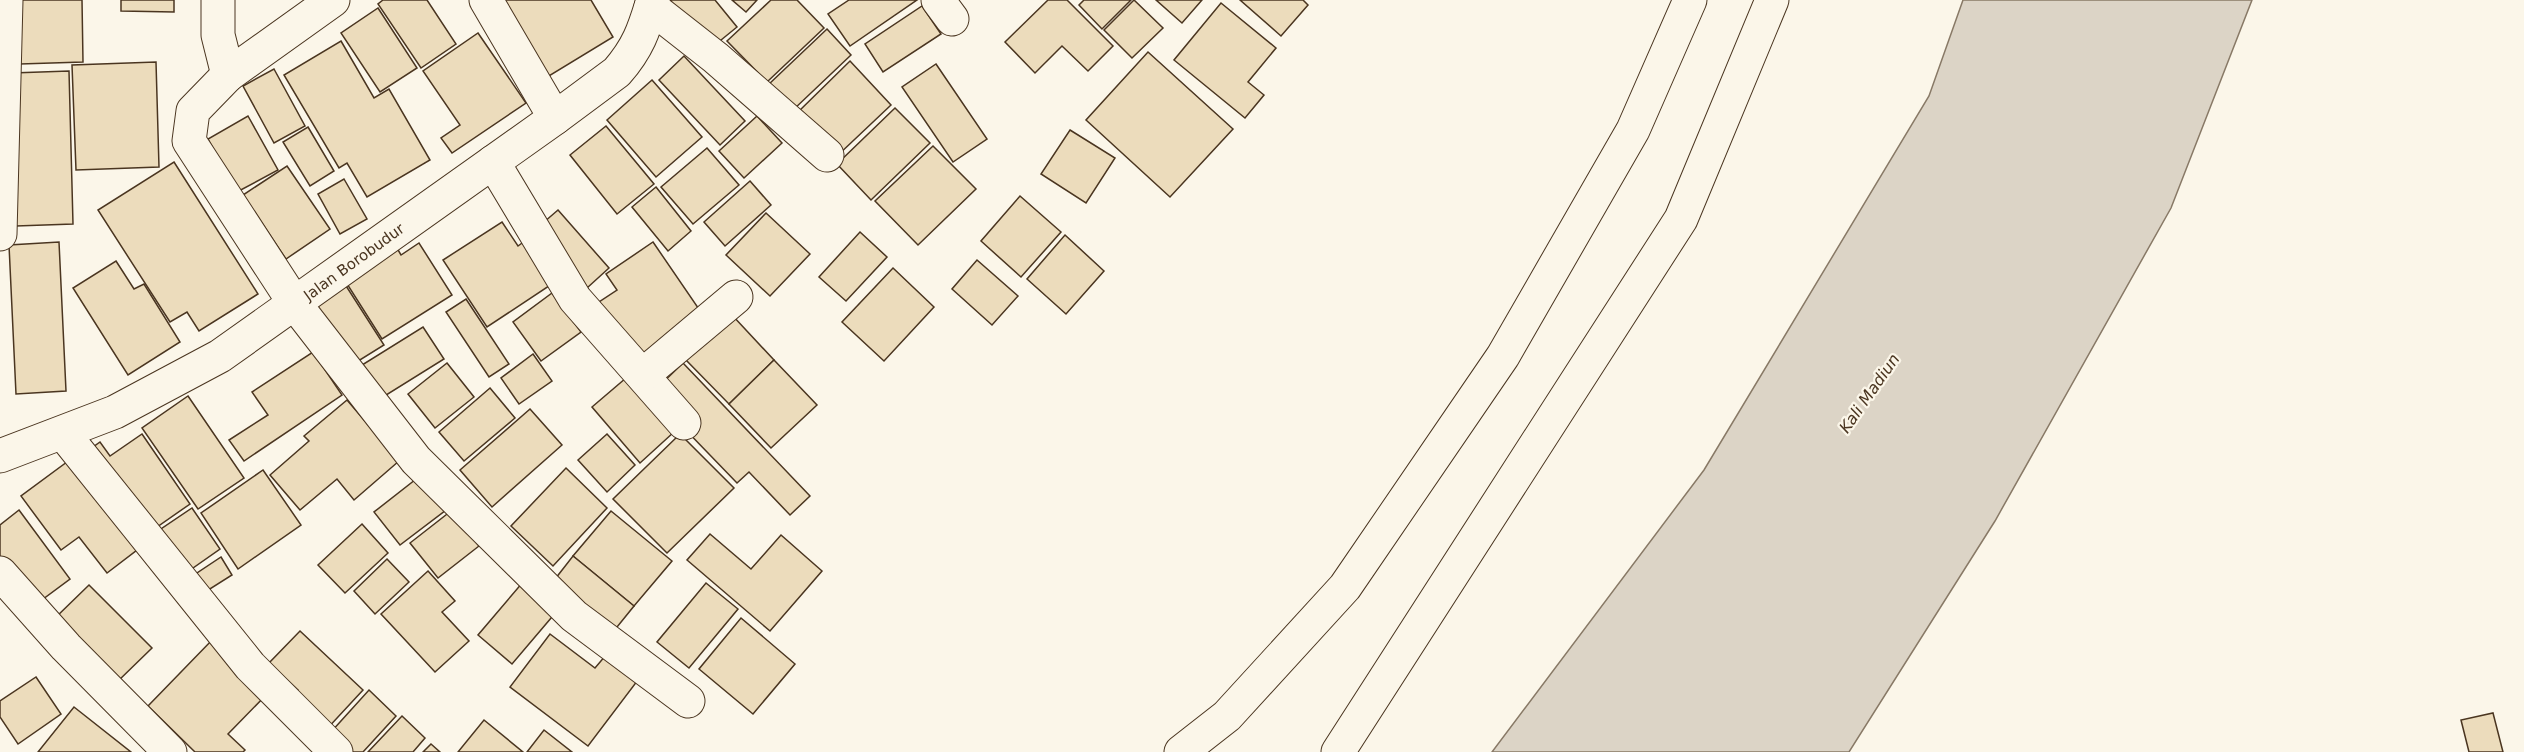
<svg xmlns="http://www.w3.org/2000/svg" width="2524" height="752" viewBox="0 0 2524 752" font-family="'DejaVu Sans',sans-serif">
  <style>
    .water { fill: #dcd4c6; stroke: #887966; stroke-width: 1.5 }
    .building { fill: #ecdcbc; stroke: #4a3520; stroke-width: 1.5 }
    .lines { fill: none; stroke-linecap: round; stroke-linejoin: round }
    .minor-casing { stroke: #4a3520; stroke-width: 35 }
    .minor { stroke: #fbf6e9; stroke-width: 33 }
    .labels { text-anchor: middle; stroke-width: 4.5; stroke-linejoin: round; paint-order: stroke }
    .street-label { font-size: 15px; fill: #4a3520; stroke: #fbf6e9 }
    .water-label { font-size: 16px; font-style: italic; fill: #4a3520; stroke: #fbf6e9 }
  </style>
  <rect width="100%" height="100%" fill="#fbf6e9"/>
  <polygon class="water" points="1963,0 2252,0 2171,208 1995,521 1849,752 1492,752 1704,470 1929,96"/>
  <g class="building">
    <polygon points="20,0 82,0 83,62 20,64"/>
    <polygon points="121,0 174,0 174,12 121,11"/>
    <polygon points="383,0 427,0 456,44 421,68 378,4"/>
    <polygon points="500,0 591,0 613,37 544,79"/>
    <polygon points="670,0 715,0 737,27 710,49"/>
    <polygon points="732,0 757,0 746,12"/>
    <polygon points="771,0 797,0 824,28 767,82 727,41"/>
    <polygon points="849,0 917,0 850,46 828,14"/>
    <polygon points="1048,0 1067,0 1113,46 1088,71 1062,46 1035,73 1005,42"/>
    <polygon points="1084,0 1131,0 1102,29 1079,5"/>
    <polygon points="1134,0 1163,28 1132,58 1104,30"/>
    <polygon points="1156,0 1202,0 1182,23"/>
    <polygon points="1240,0 1303,0 1308,5 1281,36"/>
    <polygon points="1221,3 1276,48 1248,82 1264,95 1245,118 1174,60"/>
    <polygon points="922,6 941,34 883,72 865,44"/>
    <polygon points="378,8 417,68 380,92 341,33"/>
    <polygon points="827,29 851,55 792,111 768,85"/>
    <polygon points="478,33 526,103 452,153 441,138 460,125 423,71"/>
    <polygon points="341,41 374,98 389,89 430,160 367,197 347,163 339,168 284,75"/>
    <polygon points="1148,52 1233,129 1170,197 1086,120"/>
    <polygon points="684,56 745,121 720,145 659,80"/>
    <polygon points="850,61 891,105 836,157 795,115"/>
    <polygon points="156,62 159,167 76,170 72,65"/>
    <polygon points="936,64 987,139 953,162 902,87"/>
    <polygon points="274,69 305,126 274,143 243,86"/>
    <polygon points="69,71 73,224 16,226 12,73"/>
    <polygon points="652,80 702,137 656,177 607,120"/>
    <polygon points="895,108 930,143 871,200 837,164"/>
    <polygon points="248,116 278,170 237,192 208,139"/>
    <polygon points="757,116 782,143 744,178 719,151"/>
    <polygon points="606,126 654,184 617,214 570,155"/>
    <polygon points="308,127 334,171 310,186 283,142"/>
    <polygon points="1070,130 1115,158 1086,203 1041,174"/>
    <polygon points="933,146 976,189 918,245 875,201"/>
    <polygon points="707,148 739,185 693,224 661,187"/>
    <polygon points="174,162 258,294 199,331 187,312 170,322 98,210"/>
    <polygon points="287,166 330,229 286,259 243,195"/>
    <polygon points="344,179 367,219 340,234 318,194"/>
    <polygon points="750,181 771,205 725,246 704,222"/>
    <polygon points="656,187 691,231 668,251 632,207"/>
    <polygon points="1020,196 1061,232 1021,277 981,241"/>
    <polygon points="558,210 609,268 587,288 536,229"/>
    <polygon points="766,213 810,254 770,296 726,255"/>
    <polygon points="502,222 518,246 533,235 561,278 487,327 443,260"/>
    <polygon points="860,232 887,257 846,301 819,277"/>
    <polygon points="1065,235 1104,271 1066,314 1027,279"/>
    <polygon points="59,242 66,391 16,394 9,245"/>
    <polygon points="653,242 703,315 635,361 596,304 617,290 606,274"/>
    <polygon points="394,243 401,255 419,243 452,295 382,339 342,276"/>
    <polygon points="977,260 1018,296 992,325 952,289"/>
    <polygon points="116,261 134,289 144,284 180,342 128,375 73,288"/>
    <polygon points="893,268 934,307 884,361 842,322"/>
    <polygon points="341,278 384,345 347,368 304,301"/>
    <polygon points="552,293 581,332 541,361 513,322"/>
    <polygon points="466,299 509,364 489,377 446,312"/>
    <polygon points="732,315 774,360 729,404 686,360"/>
    <polygon points="423,327 444,359 375,402 354,370"/>
    <polygon points="313,352 342,395 244,461 229,440 268,415 252,392"/>
    <polygon points="533,354 552,381 519,404 501,378"/>
    <polygon points="774,360 817,405 771,448 729,404"/>
    <polygon points="447,363 474,397 435,428 408,394"/>
    <polygon points="683,363 810,496 790,515 749,472 737,483 651,394"/>
    <polygon points="626,378 674,432 640,463 592,407"/>
    <polygon points="490,388 515,418 464,461 439,432"/>
    <polygon points="188,396 244,478 198,509 142,428"/>
    <polygon points="347,400 399,461 354,500 337,479 300,510 270,475 309,441 304,436"/>
    <polygon points="530,409 562,445 492,507 460,470"/>
    <polygon points="142,434 190,504 147,534 89,450 100,442 110,456"/>
    <polygon points="607,434 635,465 607,492 578,460"/>
    <polygon points="680,434 734,488 667,553 613,499"/>
    <polygon points="71,459 137,550 107,573 79,537 61,550 21,496"/>
    <polygon points="566,468 607,508 553,566 511,526"/>
    <polygon points="263,470 301,525 238,569 201,513"/>
    <polygon points="420,476 446,510 400,545 374,512"/>
    <polygon points="192,508 220,549 183,575 155,533"/>
    <polygon points="19,510 70,579 35,605 0,559 0,525"/>
    <polygon points="451,511 479,546 438,578 410,543"/>
    <polygon points="611,511 672,561 634,606 573,556"/>
    <polygon points="362,524 388,553 345,593 318,565"/>
    <polygon points="710,534 751,569 781,535 822,571 770,631 687,560"/>
    <polygon points="573,556 634,606 613,632 552,583"/>
    <polygon points="221,557 232,575 202,594 191,577"/>
    <polygon points="387,559 409,582 375,614 354,591"/>
    <polygon points="428,571 455,601 442,612 469,641 435,672 381,614"/>
    <polygon points="523,582 557,611 512,664 478,635"/>
    <polygon points="706,583 738,609 689,668 657,642"/>
    <polygon points="89,585 152,648 116,683 53,620"/>
    <polygon points="741,618 795,664 753,714 699,669"/>
    <polygon points="300,631 363,690 325,731 290,699 298,690 269,663"/>
    <polygon points="550,634 595,668 606,655 638,680 588,746 510,687"/>
    <polygon points="213,639 268,693 228,734 245,750 243,752 195,752 148,706"/>
    <polygon points="36,677 61,714 18,744 0,717 0,701"/>
    <polygon points="369,690 396,716 363,752 352,752 331,732"/>
    <polygon points="74,707 131,752 38,752"/>
    <polygon points="2493,713 2503,752 2469,752 2461,720"/>
    <polygon points="402,716 425,738 413,752 368,752"/>
    <polygon points="484,720 523,752 458,752"/>
    <polygon points="544,730 572,752 527,752"/>
    <polygon points="431,744 440,752 423,752"/>
  </g>
  <g class="lines">
    <g class="minor-casing">
      <g id="minor">
        <polyline points="218,0 218,35 228,75 333,0"/>
        <polyline points="486,0 555,118"/>
        <polyline points="938,0 952,19"/>
        <polyline points="651,7 716,58 827,155"/>
        <polyline points="228,75 193,111 189,141 295,304 416,460 574,616 688,701"/>
        <polyline points="493,162 575,299 684,423"/>
        <polyline points="0,234 6,0"/>
        <polyline points="643,375 736,297"/>
        <polyline points="63,433 250,666 336,752"/>
        <path d="M 0,456 L 115,412 L 220,356 L 555,118 L 617,72 C 638,48 644,30 653,0"/>
        <polyline points="0,573 66,647 170,752"/>
        <polyline points="1181,752 1227,716 1345,587 1503,356 1633,130 1690,0"/>
        <polyline points="1338,752 1681,219 1772,0"/>
      </g>
    </g>
    <use href="#minor" class="minor"/>
  </g>
  <g class="labels">
    <g class="street-label">
      <text transform="translate(354 262) rotate(-36)" y="5">Jalan Borobudur</text>
    </g>
    <g class="water-label">
      <text transform="translate(1869 393) rotate(-55)" y="6">Kali Madiun</text>
    </g>
  </g>
</svg>
